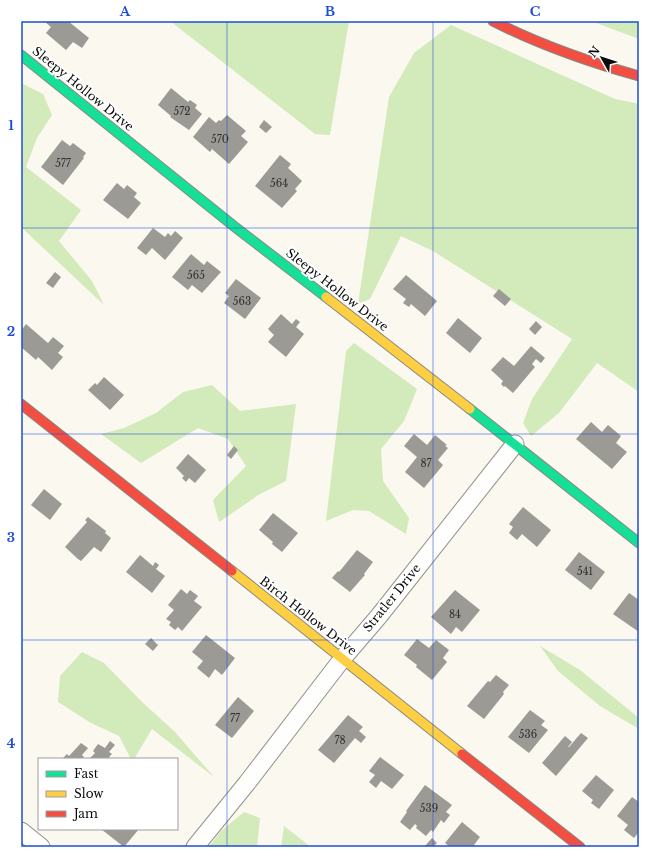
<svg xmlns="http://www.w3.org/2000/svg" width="660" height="868" viewBox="0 0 660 868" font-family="'Libre Baskerville',serif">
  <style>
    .forest { fill: #d3eaba }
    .building { fill: #9c9a95 }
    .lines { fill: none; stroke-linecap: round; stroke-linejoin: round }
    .street-casing { stroke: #93928e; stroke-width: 19 }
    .fast-casing { stroke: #898884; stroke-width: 11 }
    .slow-casing { stroke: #898884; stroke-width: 11 }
    .jam-casing { stroke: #898884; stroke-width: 11 }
    .street { stroke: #fefefd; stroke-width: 17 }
    .fast { stroke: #16e098; stroke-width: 9 }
    .slow { stroke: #ffcf43; stroke-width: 9 }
    .jam { stroke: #f24e42; stroke-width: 9 }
    .grid { fill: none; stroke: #1d4ed8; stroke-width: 1; stroke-opacity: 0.55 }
    .labels { text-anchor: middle; stroke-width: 4; stroke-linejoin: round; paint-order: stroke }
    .number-label { font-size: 10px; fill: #2f2f2e }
    .street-label { font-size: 12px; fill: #0b0b0b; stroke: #fff }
    .neatline { fill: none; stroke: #1d4ed8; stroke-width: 1.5 }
    .grid-label { font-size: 13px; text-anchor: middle; font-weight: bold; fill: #1d4ed8 }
  </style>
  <rect width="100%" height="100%" fill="#faf8ef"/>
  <g class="forest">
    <polygon points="170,21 349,21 330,135 315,134"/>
    <polygon points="591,21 639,21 639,39"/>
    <polygon points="451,25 615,99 639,104 639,392 597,363 559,413 531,436 523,423 532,399 572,339 433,251 401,236 370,299 358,304 389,97 414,53"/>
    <polygon points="21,83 43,94 52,115 37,138 26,167 81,210 59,241 92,281 104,305 21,227"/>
    <polygon points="354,343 417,389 404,421 381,449 383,481 409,518 406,534 369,511 353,510 326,521 346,351"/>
    <polygon points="212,385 240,411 296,404 286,481 260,494 219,522 213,500 246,466 228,439 198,428 141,463 101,434 124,428 156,413 183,392"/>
    <polygon points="540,646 580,670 639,718 639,729 600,706 558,671"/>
    <polygon points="82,652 104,663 142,702 174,731 214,777 152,729 134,759 131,759 119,736 91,723 58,702 60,676"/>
    <polygon points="244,812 260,818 257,847 209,847 221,831"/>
    <polygon points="284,826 311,847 281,847"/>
  </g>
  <g class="building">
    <polygon points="44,21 68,21 89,38 82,48 73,42 66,50 46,33 51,27"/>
    <polygon points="171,88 188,102 190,100 197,105 195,108 202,114 189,130 170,117 171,116 158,105"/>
    <polygon points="227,115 246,131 241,136 248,142 229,164 212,149 210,152 193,137 209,117 216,123 219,120 221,121"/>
    <polygon points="264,120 272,127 266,133 259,127"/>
    <polygon points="62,140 70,146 73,143 86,153 83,157 84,158 63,185 41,167"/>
    <polygon points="280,155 291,164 288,168 302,181 295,189 297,191 282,208 255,186"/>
    <polygon points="117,183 124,189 127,185 137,193 134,197 141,203 128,219 103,200"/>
    <polygon points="153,228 165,237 168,233 171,236 175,231 183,238 165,260 152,248 146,255 137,248"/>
    <polygon points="191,254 204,265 207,261 221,272 202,293 192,285 188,290 172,277"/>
    <polygon points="55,272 61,277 53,288 46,283"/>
    <polygon points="406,275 437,301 425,316 411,304 409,307 403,303 406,299 393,289"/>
    <polygon points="236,279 261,298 245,319 224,303 229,296 225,293"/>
    <polygon points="499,289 511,299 505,306 493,296"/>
    <polygon points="281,314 292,324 296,319 300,322 296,327 304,334 286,357 268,342 274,335 268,329"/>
    <polygon points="458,318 482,338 470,353 446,333"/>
    <polygon points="536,321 542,327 535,335 529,329"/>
    <polygon points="26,324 48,343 53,337 64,346 58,353 63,357 52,370 38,357 36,360 21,347 21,331"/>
    <polygon points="531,346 545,358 541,363 536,359 532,364 535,367 513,393 505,386 504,387 501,384 503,381 491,370 503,357 514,366"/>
    <polygon points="104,377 124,395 110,410 88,390 95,383 97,385"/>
    <polygon points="591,422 602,432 608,425 621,436 616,443 627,452 612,469 576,439"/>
    <polygon points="414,434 427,445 435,435 447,445 445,446 448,448 438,460 443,465 424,488 405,472 417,457 404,446"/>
    <polygon points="234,446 238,450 231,459 227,455"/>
    <polygon points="188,454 206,470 195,483 189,478 186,482 182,478 184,476 176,468"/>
    <polygon points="44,489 62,504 50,520 31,505"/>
    <polygon points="523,507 551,530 537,547 522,534 517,540 509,533 513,527 509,524"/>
    <polygon points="273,513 298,533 282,552 272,544 273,542 259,530"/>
    <polygon points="88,517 106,531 105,533 111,538 101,552 94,547 81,561 78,559 65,547 87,522 85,520"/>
    <polygon points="357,550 373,562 364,574 365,575 350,592 332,578 338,571 339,572"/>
    <polygon points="579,552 605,572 591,590 565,570"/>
    <polygon points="140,555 153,566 155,562 159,565 156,569 165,576 152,593 126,572"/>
    <polygon points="181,589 187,594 190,590 198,596 194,601 202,607 182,631 178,627 175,630 169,625 171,622 166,619 174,610 168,605"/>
    <polygon points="455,590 480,610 462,632 456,627 451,634 431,617"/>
    <polygon points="629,593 639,600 639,632 613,614"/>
    <polygon points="206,635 235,658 222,675 215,669 209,678 197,668 203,661 192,652"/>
    <polygon points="151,638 158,645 153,651 145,644"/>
    <polygon points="417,639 429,648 436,640 449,650 443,658 447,662 432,680 416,667 417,665 404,655"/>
    <polygon points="496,675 509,685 503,692 504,694 484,719 467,706 488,681 490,682"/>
    <polygon points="238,697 254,711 232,738 215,725"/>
    <polygon points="530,710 545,721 541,725 548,730 529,753 508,737"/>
    <polygon points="348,715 363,727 359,731 366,737 361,743 355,738 334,763 318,750"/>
    <polygon points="581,733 588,738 556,776 542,763 565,736 572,742 568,747 569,747"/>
    <polygon points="110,741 115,745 109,752 112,754 109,757 111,759 89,759 95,753 93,751 98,744 105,748"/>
    <polygon points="81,743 88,748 82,755 84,757 82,759 62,759 67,754 69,756"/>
    <polygon points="380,757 404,775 392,789 381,781 376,788 369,782 375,775 369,771"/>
    <polygon points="596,775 614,790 599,809 591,803 593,800 582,791"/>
    <polygon points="425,785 452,805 446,812 450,815 444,823 441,820 433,832 431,830 426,836 416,828 417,826 415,824 410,830 400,822 407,812 406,811"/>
    <polygon points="632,797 639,802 639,832 634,838 624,830 628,825 617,816"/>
    <polygon points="462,822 480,837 474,845 476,847 450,847 445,843"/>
    <polygon points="101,829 139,829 124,847"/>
    <polygon points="432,838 437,843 433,847 424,847"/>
  </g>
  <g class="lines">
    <g class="street-casing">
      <g id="street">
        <polyline points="21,831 41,847"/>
        <polyline points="195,847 247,783 343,658 379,616 515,444"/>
      </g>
    </g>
    <g class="fast-casing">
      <g id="fast">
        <polyline points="21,55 235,227 326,297"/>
        <polyline points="470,409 639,543"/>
      </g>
    </g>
    <g class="slow-casing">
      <g id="slow">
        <polyline points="326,297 470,409"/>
        <polyline points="232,571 462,754"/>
      </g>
    </g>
    <g class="jam-casing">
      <g id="jam">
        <path d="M 493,21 C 540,45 589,62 639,76"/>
        <polyline points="21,404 232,571"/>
        <polyline points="462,754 580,847"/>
      </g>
    </g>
    <use href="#street" class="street"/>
    <use href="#fast" class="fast"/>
    <use href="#slow" class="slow"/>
    <use href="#jam" class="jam"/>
  </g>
  <path class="grid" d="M 227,21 L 227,847M 433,21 L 433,847M 21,228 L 639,228M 21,434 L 639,434M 21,640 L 639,640"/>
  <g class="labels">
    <g class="number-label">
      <text x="182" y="115">572</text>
      <text x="220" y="143">570</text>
      <text x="63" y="167">577</text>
      <text x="279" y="187">564</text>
      <text x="196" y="279">565</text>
      <text x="242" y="305">563</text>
      <text x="426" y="467">87</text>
      <text x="585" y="575">541</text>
      <text x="455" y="618">84</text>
      <text x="235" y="722">77</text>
      <text x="528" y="738">536</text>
      <text x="340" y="744">78</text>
      <text x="429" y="812">539</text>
    </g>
    <g class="street-label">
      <text transform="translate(83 89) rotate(39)" y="4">Sleepy Hollow Drive</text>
      <text transform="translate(337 290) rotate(38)" y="4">Sleepy Hollow Drive</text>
      <text transform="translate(392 598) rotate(-51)" y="4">Stratler Drive</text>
      <text transform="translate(308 616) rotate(38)" y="4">Birch Hollow Drive</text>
    </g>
  </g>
  <rect width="660" height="868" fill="none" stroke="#ffffff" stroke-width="44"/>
  <rect x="38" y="758" width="140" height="72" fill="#ffffff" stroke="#9d9d9d"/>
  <rect x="46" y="771" width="20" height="6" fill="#16e098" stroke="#9d9d9d"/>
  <text x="74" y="778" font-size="12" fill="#0b0b0b">Fast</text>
  <rect x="46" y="791" width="20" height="6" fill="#ffcf43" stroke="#9d9d9d"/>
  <text x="74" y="798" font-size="12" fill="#0b0b0b">Slow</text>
  <rect x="46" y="811" width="20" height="6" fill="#f24e42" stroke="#9d9d9d"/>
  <text x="74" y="818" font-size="12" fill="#0b0b0b">Jam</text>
  <g transform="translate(602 58) rotate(309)" stroke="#ffffff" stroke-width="3" paint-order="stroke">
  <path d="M0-3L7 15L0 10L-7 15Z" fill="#0b0b0b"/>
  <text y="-6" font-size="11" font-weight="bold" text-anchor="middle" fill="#0b0b0b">N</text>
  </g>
  <rect x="22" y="22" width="616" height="824" class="neatline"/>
  <g class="grid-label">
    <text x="125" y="16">A</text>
    <text x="330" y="16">B</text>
    <text x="535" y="16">C</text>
    <text x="11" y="130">1</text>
    <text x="11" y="336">2</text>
    <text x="11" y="542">3</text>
    <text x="11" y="748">4</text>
  </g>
</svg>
